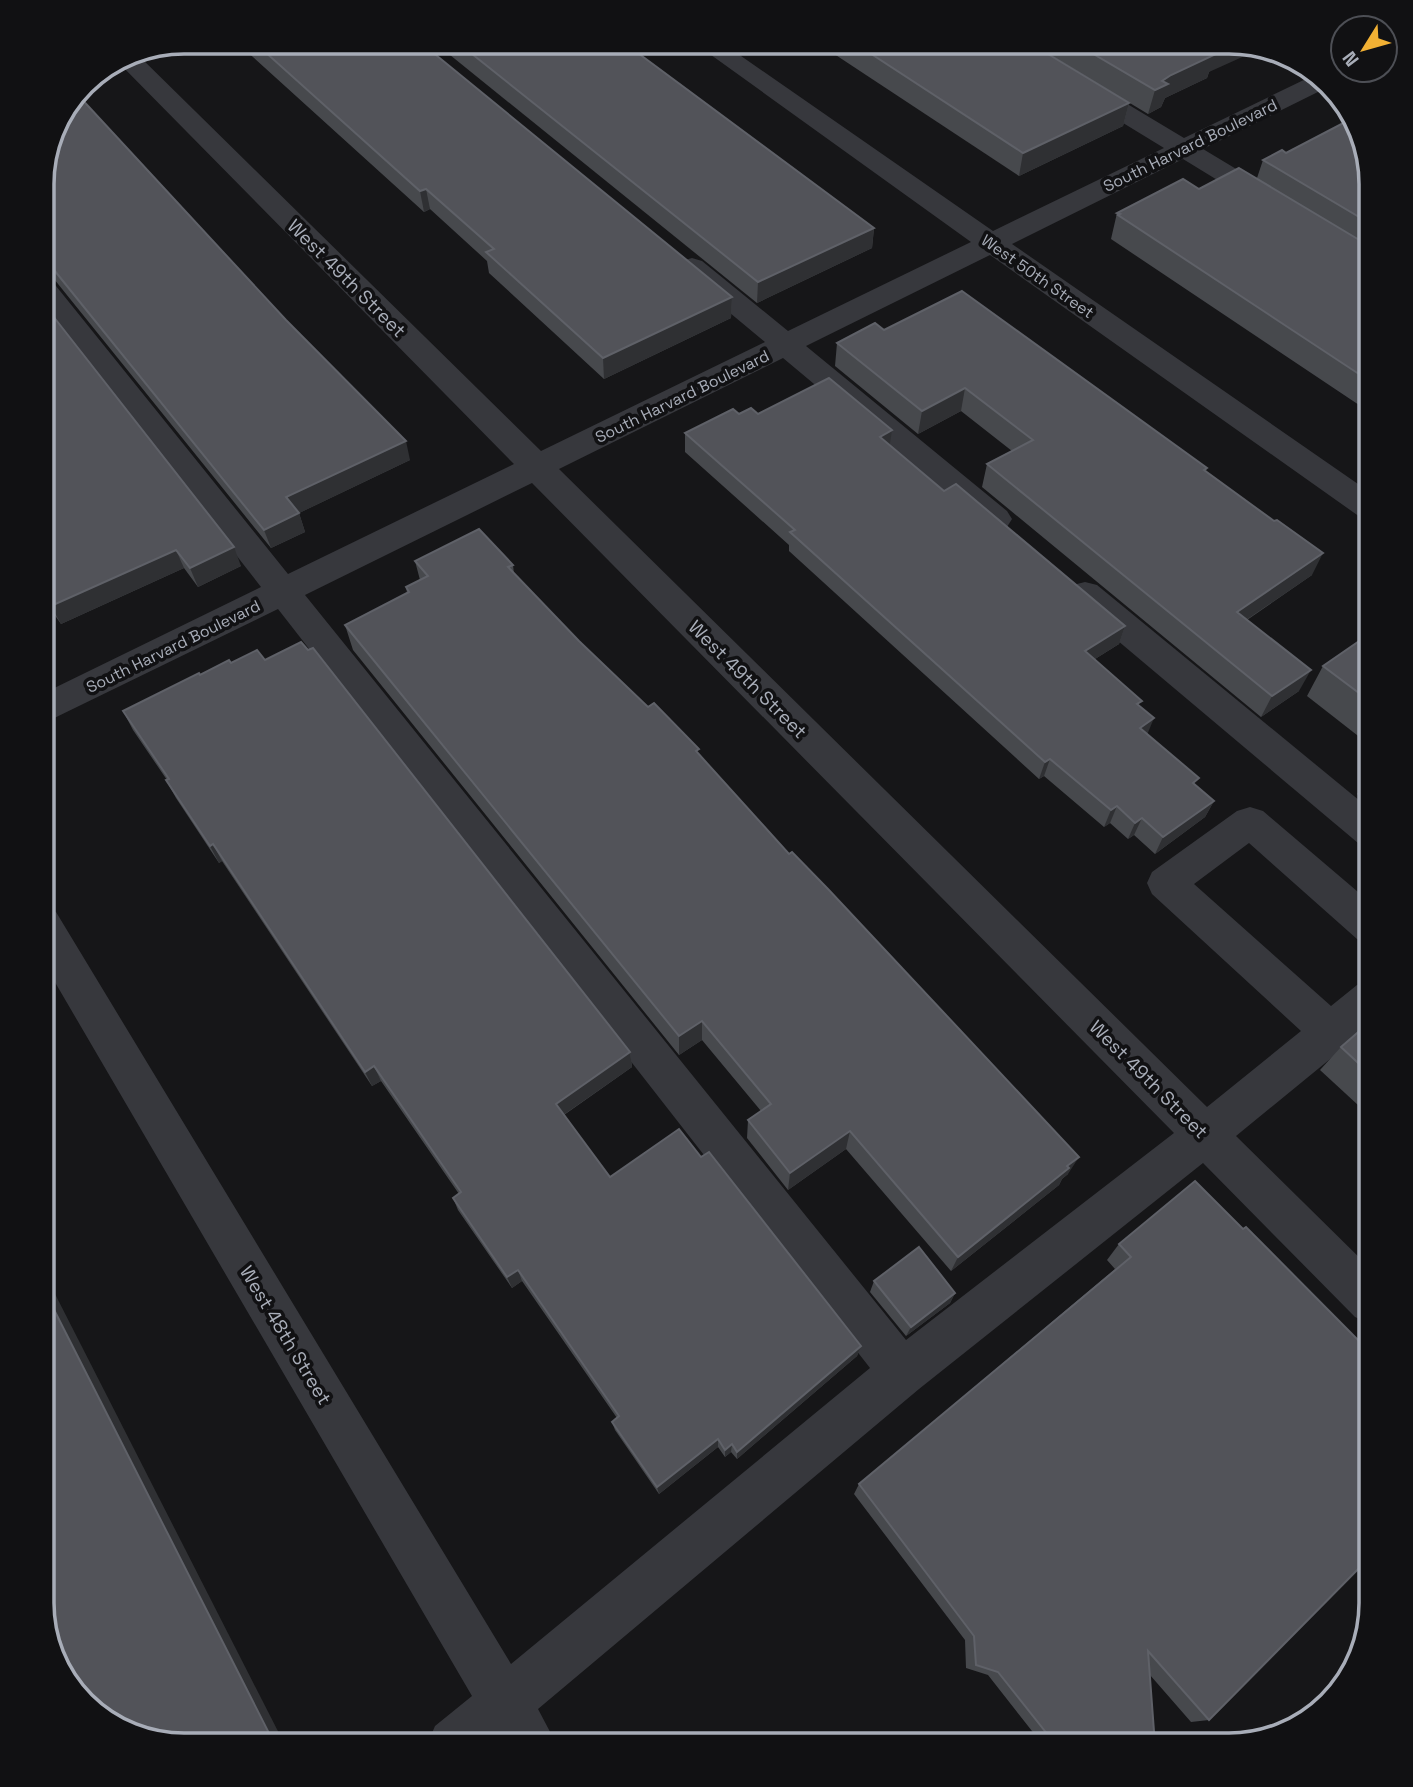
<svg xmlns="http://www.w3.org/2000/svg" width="1413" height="1787" viewBox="0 0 1413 1787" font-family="'Space Grotesk',sans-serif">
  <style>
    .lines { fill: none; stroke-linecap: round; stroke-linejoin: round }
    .minor { fill: #37383d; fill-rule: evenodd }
    .wall { fill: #47494d }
    .shaded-wall { fill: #2f3033 }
    .building { fill: #525359; stroke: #5f6168; stroke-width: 2 }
    .labels { text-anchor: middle; stroke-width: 7; stroke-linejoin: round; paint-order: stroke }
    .far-street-label { font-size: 16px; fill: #a8adb8; stroke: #111113 }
    .street-label { font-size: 19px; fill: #a8adb8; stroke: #111113 }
    .rim { fill: none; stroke: #a8adb8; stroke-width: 3.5 }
  </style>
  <rect width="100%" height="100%" fill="#161618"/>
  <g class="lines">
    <g class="minor">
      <path d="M 693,42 L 721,42 L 993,231 L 1164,148 L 999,47 L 995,42 L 1024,42 L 1184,138 L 1312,76 L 1328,87 L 1203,149 L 1281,196 L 1285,202 L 1281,208 L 1272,210 L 1263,208 L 1183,159 L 1012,244 L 1371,493 L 1371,520 L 1360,517 L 990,255 L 806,346 L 1007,511 L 1012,519 L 1007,527 L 996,530 L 985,527 L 783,358 L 559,469 L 1207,1107 L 1301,1031 L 1152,894 L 1147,883 L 1152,872 L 1237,811 L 1250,807 L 1263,811 L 1371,903 L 1371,944 L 1357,939 L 1249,843 L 1194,884 L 1331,1006 L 1357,985 L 1371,980 L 1371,1023 L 1346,1046 L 1236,1136 L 1371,1269 L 1371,1324 L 1355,1317 L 1203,1163 L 919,1389 L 538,1709 L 557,1745 L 500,1745 L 499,1742 L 495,1745 L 427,1745 L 435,1726 L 472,1696 L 42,960 L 42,907 L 56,912 L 511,1664 L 870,1368 L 278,609 L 42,724 L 42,694 L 261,587 L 42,306 L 42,278 L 52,281 L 288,574 L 514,464 L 117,61 L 135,52 L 541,451 L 765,342 L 682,273 L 678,267 L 682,261 L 692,258 L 702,261 L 788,331 L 971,242 ZM 532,483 L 1174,1133 L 906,1340 L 305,595 Z"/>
      <polygon points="1085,582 1097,585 1371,810 1371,847 1358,843 1073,603 1068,594 1073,585"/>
    </g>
  </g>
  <g class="wall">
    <polygon points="234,42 420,42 732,297 731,318 604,379 489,273 487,261 430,209 424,212 242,47 240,47"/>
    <polygon points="434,42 623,42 874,228 872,248 757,303"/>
    <polygon points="816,42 1028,42 1129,103 1123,126 1019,176"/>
    <polygon points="1029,42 1237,42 1209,72 1207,78 1165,98 1161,107 1148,114"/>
    <polygon points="1286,153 1371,185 1371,413 1111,239 1117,213 1199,189 1257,178 1263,160"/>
    <polygon points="42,175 410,460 299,513 305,532 271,548 54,279 42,276"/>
    <polygon points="42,302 241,566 198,587 184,568 61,624 42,597"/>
    <polygon points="884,330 1207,468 1206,471 1312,575 1247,620 1299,691 1261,717 982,487 987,464 1012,451 961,411 918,434 835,366 837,343"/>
    <polygon points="739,414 758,414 890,446 944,491 1125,626 1119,644 1095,659 1140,706 1147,734 1196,785 1214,801 1205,817 1155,854 1134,835 1128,839 1110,823 1104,827 1044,776 1039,779 789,551 789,545 685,452 685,433"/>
    <polygon points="415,561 513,565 514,574 579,641 699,755 1068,1174 1062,1179 1059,1185 951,1271 846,1149 788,1190 747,1138 748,1120 761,1111 702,1040 679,1055 353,650 345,625 407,593 406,587 420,580"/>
    <polygon points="1371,633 1371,746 1307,696 1323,666"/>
    <polygon points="265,660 630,1052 632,1067 564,1115 610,1177 701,1157 861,1346 857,1356 737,1459 731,1452 725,1457 718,1447 659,1494 615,1430 612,1422 617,1418 522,1281 512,1288 458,1210 453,1198 459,1194 381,1081 372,1086 222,861 219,863 176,798 166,780 167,780 133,730 123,711 200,675 231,663"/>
    <polygon points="1371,774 1371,805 1357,794"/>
    <polygon points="1371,1021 1371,1117 1320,1070 1341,1047"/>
    <polygon points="1243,1229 1357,1339 1363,1335 1209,1720 1191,1722 1150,1675 1155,1745 1043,1745 988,1675 966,1668 965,1640 854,1494 859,1484 1115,1269 1107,1260 1119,1244"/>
    <polygon points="874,1281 955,1293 950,1303 906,1336 870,1292"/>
  </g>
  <g class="shaded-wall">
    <polygon points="1231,42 1237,42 1260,49 1209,72 1207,78 1165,98 1161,107 1148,114 1155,90 1162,81 1209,52"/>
    <polygon points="1129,103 1123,126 1019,176 1023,153"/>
    <polygon points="426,189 430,209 424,212 420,191"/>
    <polygon points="874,228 872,248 757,303 758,282"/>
    <polygon points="732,297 731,318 604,379 603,358"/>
    <polygon points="965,388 961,411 918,434 922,411"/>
    <polygon points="892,430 889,450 880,437"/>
    <polygon points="406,441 410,460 293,516 286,497"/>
    <polygon points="299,513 305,532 271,548 264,530"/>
    <polygon points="234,547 241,566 198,587 190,568"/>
    <polygon points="176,550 184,568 61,624 51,606"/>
    <polygon points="1323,553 1312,575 1227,633 1237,612"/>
    <polygon points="1125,626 1119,644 1079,669 1085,651"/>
    <polygon points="1311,670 1299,691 1261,717 1272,696"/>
    <polygon points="1154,718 1147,735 1140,728"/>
    <polygon points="1050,759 1044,776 1039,779 1045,762"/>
    <polygon points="1214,801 1205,817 1155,854 1163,837"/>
    <polygon points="1117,806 1110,823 1104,827 1111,810"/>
    <polygon points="1142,818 1134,835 1128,839 1135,823"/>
    <polygon points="213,844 222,861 219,863 210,846"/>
    <polygon points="702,1021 702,1040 679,1055 679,1036"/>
    <polygon points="630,1052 632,1067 559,1118 556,1104"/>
    <polygon points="374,1066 381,1081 372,1086 365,1072"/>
    <polygon points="850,1131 846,1149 788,1190 790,1173"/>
    <polygon points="1079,1157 1068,1174 1062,1179 1059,1185 951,1271 958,1257"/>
    <polygon points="518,1270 522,1281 512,1288 507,1277"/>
    <polygon points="42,1284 54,1292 285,1745 275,1745 42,1286"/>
    <polygon points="955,1293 950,1303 906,1336 911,1327"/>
    <polygon points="861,1346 857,1356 737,1459 737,1452"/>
    <polygon points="718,1439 718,1447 659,1494 657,1487"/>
    <polygon points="732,1444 731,1452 725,1457 725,1450"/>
  </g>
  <g class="building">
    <polygon points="254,42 420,42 732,297 603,358 486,252 494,249 426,189 420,191"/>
    <polygon points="457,42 623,42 874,228 758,282"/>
    <polygon points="853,42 1028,42 1129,103 1023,153"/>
    <polygon points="1073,42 1231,42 1209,52 1214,55 1171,75 1162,81 1168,84 1155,90"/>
    <polygon points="77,94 286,320 406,441 286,497 299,513 264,530 46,260 42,259 42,175 57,121"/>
    <polygon points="1351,119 1371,185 1371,224 1263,160 1282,150 1286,153"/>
    <polygon points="1239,168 1371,247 1371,382 1118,215 1120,214 1117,213 1183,179 1199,189"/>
    <polygon points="962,291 1207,468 1204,470 1274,521 1277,520 1323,553 1237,612 1311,670 1272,696 987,464 1033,440 965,388 922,411 837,343 875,323 884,330"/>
    <polygon points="42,302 234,547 190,568 176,550 51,606 42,593"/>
    <polygon points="829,378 892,430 880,437 944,491 956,484 1125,626 1085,651 1142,701 1137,704 1154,718 1140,728 1199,778 1193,783 1214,801 1163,837 1142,818 1135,823 1117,806 1111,810 1050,759 1045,762 790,532 795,530 685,433 733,409 739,414 751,408 758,414"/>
    <polygon points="479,529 513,565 508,567 579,641 648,707 654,703 699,749 696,751 789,854 792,852 828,889 1079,1157 1067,1166 1069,1168 958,1257 850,1131 790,1173 748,1120 771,1104 702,1021 679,1036 345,625 409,592 406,587 428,576 415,561"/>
    <polygon points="1371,633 1371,702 1323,666"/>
    <polygon points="301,642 308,650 313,648 630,1052 556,1104 610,1177 679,1129 701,1157 709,1152 861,1346 737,1452 732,1444 725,1450 718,1439 657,1487 612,1422 619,1416 518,1270 507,1277 453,1198 461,1192 374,1066 365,1072 213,844 210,846 166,780 169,779 123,711 199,673 200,675 229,660 231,663 257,650 265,660"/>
    <polygon points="1371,1021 1371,1075 1341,1047"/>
    <polygon points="1195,1181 1243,1229 1246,1227 1358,1340 1363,1335 1371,1343 1371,1556 1209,1720 1148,1651 1155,1745 1056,1745 998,1672 976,1665 974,1636 859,1484 1131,1257 1119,1244"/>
    <polygon points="919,1247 955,1293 911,1327 874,1281"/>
    <polygon points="42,1286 275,1745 184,1745 114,1726 66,1682 42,1602"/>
  </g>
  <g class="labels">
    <g class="far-street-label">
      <text transform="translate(1190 145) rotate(-26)" y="6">South Harvard Boulevard</text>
      <text transform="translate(1038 276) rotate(35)" y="6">West 50th Street</text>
      <text transform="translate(682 396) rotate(-26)" y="6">South Harvard Boulevard</text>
      <text transform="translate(173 646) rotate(-26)" y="6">South Harvard Boulevard</text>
    </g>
    <g class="street-label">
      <text transform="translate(347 278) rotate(45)" y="7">West 49th Street</text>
      <text transform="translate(748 679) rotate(45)" y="7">West 49th Street</text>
      <text transform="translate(1149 1079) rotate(45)" y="7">West 49th Street</text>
      <text transform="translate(286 1335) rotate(59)" y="7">West 48th Street</text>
    </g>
  </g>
  <path d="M0 0H1413V1787H0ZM184 54H1229A130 130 0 0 1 1359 184V1603A130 130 0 0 1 1229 1733H184A130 130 0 0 1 54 1603V184A130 130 0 0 1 184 54Z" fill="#111113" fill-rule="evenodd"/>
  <path class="rim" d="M184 54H1229A130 130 0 0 1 1359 184V1603A130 130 0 0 1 1229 1733H184A130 130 0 0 1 54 1603V184A130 130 0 0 1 184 54Z"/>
  <g transform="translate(1364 49) rotate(233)"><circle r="33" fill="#111113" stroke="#4d4f55" stroke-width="2"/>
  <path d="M0-5L12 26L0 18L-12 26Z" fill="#f2b134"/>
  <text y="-10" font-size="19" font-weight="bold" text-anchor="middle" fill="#a8adb8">N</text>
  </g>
</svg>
